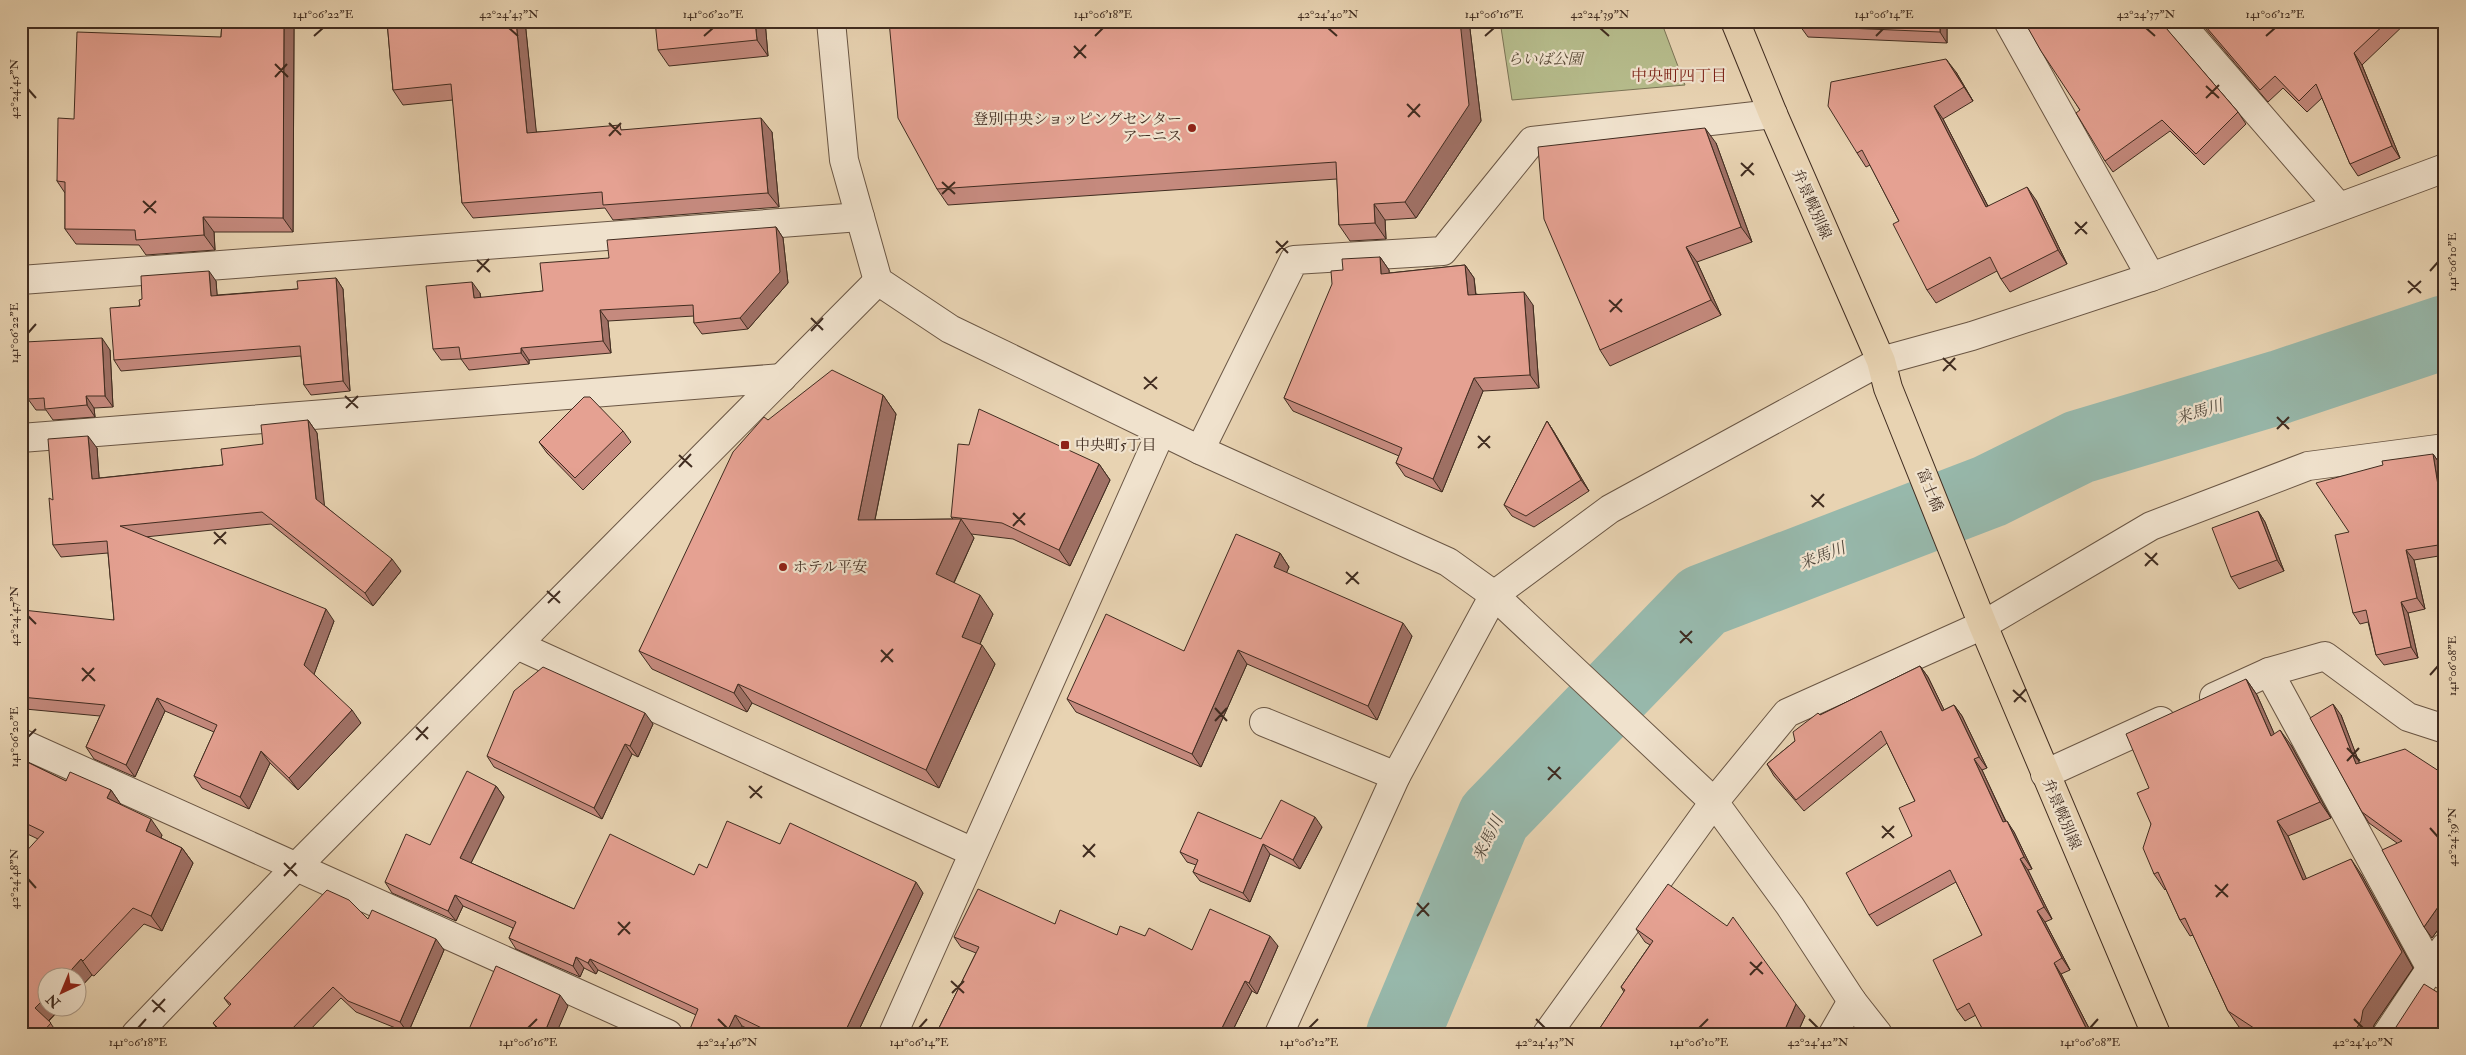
<svg xmlns="http://www.w3.org/2000/svg" width="2466" height="1055" viewBox="0 0 2466 1055" font-family="'IM FELL Double Pica','Noto Serif JP',serif">
  <style>
    .green { fill: #b6bc8c; stroke: #7b7456 }
    .lines { fill: none; stroke-linecap: round; stroke-linejoin: round }
    .river { stroke: #97b8ab; stroke-width: 74 }
    .minor-casing { stroke: #6a5644; stroke-width: 30 }
    .major-casing { stroke: #402c20; stroke-width: 30 }
    .minor { stroke: #f0e2cd; stroke-width: 28 }
    .major { stroke: #e8d3b2; stroke-width: 28 }
    .wall { fill: #c58a7e; stroke: #402c20 }
    .shaded-wall { fill: #a07166; stroke: #402c20 }
    .building { fill: #e5a192; stroke: #402c20 }
    .ticks { fill: none; stroke: #402c20; stroke-width: 2 }
    .poi-dot { fill: #8f2418; stroke: #f0e2cd; stroke-width: 2 }
    .labels { text-anchor: middle; stroke-width: 4.5; stroke-linejoin: round; paint-order: stroke }
    .park-label { font-size: 15px; font-style: italic; fill: #584936; stroke: #f0e2cd }
    .poi-label { font-size: 15px; fill: #402c20; stroke: #f0e2cd; text-anchor: start }
    .street-label { font-size: 15px; fill: #402c20; stroke: #f0e2cd }
    .neighbourhood-label { font-size: 16px; fill: #7a1f14; stroke: #f0e2cd }
    .water-label { font-size: 16px; font-style: italic; fill: #51483c; stroke: #f0e2cd }
    .neatline { fill: none; stroke: #402c20; stroke-width: 2 }
    .ticks-label { font-size: 12px; text-anchor: middle; fill: #402c20 }
  </style>
  <rect width="100%" height="100%" fill="#e8d3b2"/>
  <filter id="stains"><feTurbulence type="fractalNoise" baseFrequency=".004" numOctaves="4"/><feColorMatrix values="0 0 0 0 .2 0 0 0 0 .09 0 0 0 0 .02 0 0 0 .5 -.17"/></filter>
  <radialGradient id="worn" r=".72"><stop offset=".6" stop-color="#630" stop-opacity="0"/><stop offset="1" stop-color="#630" stop-opacity=".3"/></radialGradient>
  <polygon class="green" points="1500,21 1661,21 1685,85 1512,100"/>
  <g class="lines">
    <polyline class="river" points="1403,1034 1494,817 1703,601 1990,491 2079,447 2280,387 2445,332"/>
    <g class="minor-casing">
      <g id="minor">
        <polyline points="831,21 844,160 878,281 950,329 1200,450 1448,562 1494,595 1714,802 1790,906 1852,1001 1878,1034"/>
        <polyline points="2008,21 2151,277"/>
        <polyline points="2178,21 2339,207"/>
        <polyline points="21,280 860,217"/>
        <polyline points="21,438 782,378"/>
        <polyline points="1200,450 1294,260 1443,251 1532,141 1773,114"/>
        <polyline points="517,645 973,852"/>
        <polyline points="2269,672 2430,967 2445,976"/>
        <polyline points="2214,697 2269,672 2325,656 2408,717 2445,729"/>
        <polyline points="1264,722 1396,776"/>
        <polyline points="21,743 668,1034"/>
        <polyline points="2045,774 2161,721"/>
        <polyline points="136,1034 297,866 878,281"/>
        <polyline points="893,1034 1161,432"/>
        <polyline points="1279,1034 1396,776 1494,595 1610,509 1881,361 1972,336 2151,277 2445,168"/>
        <polyline points="1547,1034 1714,802 1787,713 1983,625 2151,526 2308,466 2445,448"/>
        <polyline points="1833,1034 1852,1001"/>
        <polyline points="2387,1034 2445,947"/>
      </g>
    </g>
    <g class="major-casing">
      <polyline id="major" points="1735,21 1773,114 1881,361 1888,388 1983,625 2156,1034"/>
    </g>
    <use href="#minor" class="minor"/>
    <use href="#major" class="major"/>
  </g>
  <g class="wall">
    <polygon points="222,21 364,21 294,26 293,232 214,232 215,250 146,255 139,245 76,244 65,229 65,193 57,181 74,119 221,37"/>
    <polygon points="387,21 525,21 536,132 623,130 772,132 779,207 613,220 605,208 473,218 462,203 453,100 403,105 393,90"/>
    <polygon points="765,21 768,56 669,66 658,50"/>
    <polygon points="889,21 1469,21 1481,121 1416,218 1385,220 1386,239 1350,241 1339,225 1337,179 948,205 937,189"/>
    <polygon points="1947,21 1947,43 1808,37 1800,26"/>
    <polygon points="2024,21 2163,21 2163,23 2164,26 2238,112 2246,124 2204,165 2170,131 2113,172 2105,161 2080,110"/>
    <polygon points="2199,21 2408,21 2362,65 2400,158 2358,176 2350,164 2322,98 2307,112 2283,88 2268,102"/>
    <polygon points="1956,72 1973,101 1943,119 1988,206 2036,200 2067,264 2010,292 2001,279 1997,271 1936,303 1927,290 1899,221 1870,165 1866,167 1857,153"/>
    <polygon points="1716,143 1752,242 1697,262 1721,315 1610,366 1600,350"/>
    <polygon points="776,227 783,238 788,283 748,329 702,334 694,323 694,316 608,321 611,353 529,360 529,364 469,370 461,359 441,360 433,349 480,293 481,298 543,291 609,258"/>
    <polygon points="1380,257 1389,270 1389,273 1465,265 1474,278 1476,294 1533,305 1539,388 1483,391 1442,492 1405,476 1396,463 1399,456 1293,411 1284,398 1343,270"/>
    <polygon points="336,278 343,289 350,391 311,395 304,385 301,356 121,371 114,360 142,299 216,281 217,295 298,289"/>
    <polygon points="110,350 113,407 94,408 95,417 53,420 46,410 36,410 28,399"/>
    <polygon points="883,395 896,414 875,520 953,519 951,517 1099,464 1110,480 1070,566 1013,539 971,534 974,538 954,583 993,614 980,644 995,664 939,788 752,703 747,712 652,669 639,651 768,420"/>
    <polygon points="308,420 317,433 324,505 401,571 373,606 271,524 145,537 334,621 314,674 361,723 298,790 270,763 249,809 202,788 194,776 214,732 165,711 135,777 94,759 86,747 100,716 25,709 21,704 21,631 114,620 108,553 61,557 53,545 53,500 97,448 99,478 223,465"/>
    <polygon points="1547,421 1554,432 1589,491 1534,527 1512,516 1504,505"/>
    <polygon points="623,431 631,442 583,490 547,453 539,442"/>
    <polygon points="2433,454 2440,464 2445,495 2445,555 2414,560 2425,609 2408,613 2418,658 2384,665 2376,655 2368,622 2360,624 2353,613 2349,532"/>
    <polygon points="2258,511 2265,522 2284,571 2239,589 2231,577"/>
    <polygon points="1280,553 1289,567 1286,573 1412,636 1377,720 1247,664 1201,767 1076,712 1067,699 1184,651"/>
    <polygon points="1920,666 1928,677 1944,710 1954,705 1962,716 1987,768 1982,770 2006,821 2014,832 2032,869 2028,870 2052,919 2045,922 2070,970 2061,974 2092,1034 1985,1034 1976,1015 1965,1021 1957,1010 1982,935 1956,882 1877,926 1869,915 1912,836 1915,801 1887,743 1804,811 1774,776 1767,764 1795,741 1820,715"/>
    <polygon points="2246,679 2257,695 2274,734 2291,745 2331,818 2288,836 2306,879 2361,874 2413,968 2374,1025 2372,1034 2249,1034 2239,1027 2228,1011 2193,935 2190,936 2180,920 2166,889 2165,890 2154,874 2149,788"/>
    <polygon points="2341,715 2359,763 2445,775 2445,920 2432,938 2397,843 2369,823 2362,812"/>
    <polygon points="653,724 638,757 632,754 602,819 494,767 487,756"/>
    <polygon points="21,759 66,781 111,790 121,805 162,835 161,838 182,848 193,863 162,931 144,924 94,976 92,975 49,1021 58,1034 21,1034 38,839 21,831"/>
    <polygon points="496,786 504,797 471,863 574,909 694,875 707,868 780,844 923,893 857,1034 759,1034 742,1026 696,1015 598,970 596,974 584,968 580,977 516,949 509,938 513,928 463,906 456,921 392,893 385,882 430,845"/>
    <polygon points="1322,827 1300,869 1270,854 1250,902 1200,881 1193,872 1196,865 1187,862 1180,852 1261,839"/>
    <polygon points="368,919 444,950 408,1033 356,1012 341,998 306,1034 221,1034 213,1023 230,1006 224,998"/>
    <polygon points="1055,924 1117,935 1145,936 1192,950 1278,946 1257,994 1252,991 1231,1034 936,1034 976,953 961,947 954,937"/>
    <polygon points="1636,929 1805,1016 1797,1034 1596,1034 1624,992 1621,987 1650,945 1645,942"/>
    <polygon points="2396,1027 2445,1034 2401,1034"/>
  </g>
  <g class="shaded-wall">
    <polygon points="284,21 291,21 294,26 293,232 283,218"/>
    <polygon points="516,21 525,21 538,148 527,133"/>
    <polygon points="755,21 765,21 768,56 757,40"/>
    <polygon points="1460,21 1469,21 1481,121 1416,218 1405,202"/>
    <polygon points="1940,21 1947,21 1947,43 1940,32"/>
    <polygon points="2354,53 2362,65 2400,158 2392,146"/>
    <polygon points="1946,59 1956,72 1973,101"/>
    <polygon points="1934,106 1943,119 1995,220 1986,207"/>
    <polygon points="761,118 772,132 779,207 768,193"/>
    <polygon points="1705,128 1716,143 1752,242 1741,227"/>
    <polygon points="2027,187 2036,200 2067,264 2058,250"/>
    <polygon points="1374,204 1385,220 1386,239 1375,223"/>
    <polygon points="203,217 214,232 215,250 204,235"/>
    <polygon points="776,227 783,238 788,283 748,329 740,318"/>
    <polygon points="1686,247 1697,262 1721,315 1711,300"/>
    <polygon points="1380,257 1389,270 1390,287 1381,274"/>
    <polygon points="1465,265 1474,278 1477,308 1468,295"/>
    <polygon points="209,271 216,281 218,306 211,296"/>
    <polygon points="336,278 343,289 350,391 343,381"/>
    <polygon points="472,282 480,293 482,310 474,298"/>
    <polygon points="1524,292 1533,305 1539,388 1530,375"/>
    <polygon points="600,310 608,321 611,353 603,341"/>
    <polygon points="102,338 110,350 113,407 105,396"/>
    <polygon points="521,348 529,360 529,364 521,353"/>
    <polygon points="1474,378 1483,391 1442,492 1433,479"/>
    <polygon points="883,395 896,414 871,539 858,520"/>
    <polygon points="86,396 94,408 95,417 87,405"/>
    <polygon points="308,420 317,433 325,511 316,499"/>
    <polygon points="1547,421 1554,432 1589,491 1581,480"/>
    <polygon points="88,436 97,448 100,491 92,479"/>
    <polygon points="2433,454 2440,464 2445,495 2445,529"/>
    <polygon points="1099,464 1110,480 1070,566 1059,550"/>
    <polygon points="2258,511 2265,522 2284,571 2277,560"/>
    <polygon points="961,519 974,538 949,593 936,574"/>
    <polygon points="2406,550 2414,560 2425,609 2417,598"/>
    <polygon points="1280,553 1289,567 1283,581 1274,567"/>
    <polygon points="392,559 401,571 373,606 365,593"/>
    <polygon points="980,595 993,614 975,655 962,637"/>
    <polygon points="2401,602 2408,613 2418,658 2411,647"/>
    <polygon points="326,609 334,621 313,677 304,665"/>
    <polygon points="1403,623 1412,636 1377,720 1368,706"/>
    <polygon points="982,645 995,664 939,788 926,770"/>
    <polygon points="1238,650 1247,664 1201,767 1192,754"/>
    <polygon points="1920,666 1928,677 1950,722 1942,711"/>
    <polygon points="2246,679 2257,695 2282,751 2271,736"/>
    <polygon points="738,684 752,703 747,712 734,693"/>
    <polygon points="157,698 165,711 135,777 126,765"/>
    <polygon points="2333,704 2341,715 2364,775 2356,764"/>
    <polygon points="1954,705 1962,716 1987,768 1979,757"/>
    <polygon points="352,710 361,723 298,790 289,778"/>
    <polygon points="645,713 653,724 638,757 630,746"/>
    <polygon points="2280,730 2291,745 2331,818 2320,802"/>
    <polygon points="625,744 632,754 602,819 594,808"/>
    <polygon points="261,751 270,763 249,809 240,797"/>
    <polygon points="1974,759 1982,770 2011,833 2003,822"/>
    <polygon points="496,786 504,797 468,869 460,858"/>
    <polygon points="111,790 122,806 107,798"/>
    <polygon points="1315,817 1322,827 1300,869 1293,860"/>
    <polygon points="151,819 162,835 157,846 146,831"/>
    <polygon points="2007,821 2014,832 2032,869 2024,857"/>
    <polygon points="2277,821 2288,836 2314,896 2303,880"/>
    <polygon points="1263,844 1270,854 1250,902 1243,893"/>
    <polygon points="182,848 193,863 162,931 151,916"/>
    <polygon points="2020,859 2028,870 2052,919 2044,907"/>
    <polygon points="2351,859 2361,874 2413,968 2374,1025 2372,1034 2353,1034"/>
    <polygon points="916,882 923,893 857,1034 844,1034"/>
    <polygon points="455,895 463,906 456,921 448,911"/>
    <polygon points="2445,897 2445,920 2432,938 2424,927"/>
    <polygon points="2037,911 2045,922 2070,970 2062,958"/>
    <polygon points="1270,936 1278,946 1257,994 1249,983"/>
    <polygon points="436,939 444,950 408,1033 400,1022"/>
    <polygon points="576,957 584,968 580,977 573,966"/>
    <polygon points="81,959 92,975 78,990 78,978 64,978"/>
    <polygon points="590,959 598,970 596,974 588,963"/>
    <polygon points="2054,963 2061,974 2092,1034 2089,1034"/>
    <polygon points="1245,981 1252,991 1231,1034 1221,1034 1220,1032"/>
    <polygon points="48,995 48,1008 61,1008 46,1023 35,1008"/>
    <polygon points="560,995 568,1006 556,1034 544,1034"/>
    <polygon points="1796,1004 1805,1016 1797,1034 1783,1034"/>
    <polygon points="735,1015 742,1026 739,1034 726,1034"/>
    <polygon points="1215,1029 1218,1034 1212,1034"/>
  </g>
  <g class="building">
    <polygon points="222,21 284,21 283,218 203,217 204,235 136,240 135,230 65,229 65,182 57,181 58,118 74,119 77,32 221,37"/>
    <polygon points="387,21 516,21 527,133 620,125 621,130 761,118 768,193 603,205 602,192 462,203 451,84 393,90"/>
    <polygon points="655,21 755,21 757,40 658,50"/>
    <polygon points="889,21 1460,21 1469,105 1405,202 1374,204 1375,223 1339,225 1336,162 937,189 898,118"/>
    <polygon points="1801,21 1940,21 1940,32 1800,26"/>
    <polygon points="2024,21 2160,21 2238,112 2196,154 2162,120 2105,161 2076,113 2080,110 2041,51"/>
    <polygon points="2201,21 2388,21 2354,53 2392,146 2350,164 2316,84 2299,101 2275,76 2260,90"/>
    <polygon points="1946,59 1964,87 1934,106 1986,207 2027,187 2058,250 2001,279 1990,257 1927,290 1893,224 1899,221 1862,150 1857,153 1828,106 1831,82"/>
    <polygon points="1705,128 1741,227 1686,247 1711,300 1600,350 1544,219 1538,147"/>
    <polygon points="776,227 780,272 740,318 694,323 693,305 600,310 603,341 521,348 521,353 461,359 459,347 433,349 426,286 472,282 474,298 543,291 540,263 609,258 607,240"/>
    <polygon points="1380,257 1381,274 1465,265 1468,295 1524,292 1530,375 1474,378 1433,479 1396,463 1402,448 1284,398 1332,284 1331,271 1343,270 1342,259"/>
    <polygon points="209,271 211,296 298,289 297,281 336,278 343,381 304,385 300,346 114,360 110,308 140,306 139,300 142,299 141,276"/>
    <polygon points="102,338 105,396 86,396 87,405 45,409 44,398 28,399 25,342"/>
    <polygon points="832,370 883,395 858,520 961,519 936,574 980,595 962,637 982,645 926,770 738,684 734,693 639,651 733,452 764,417 768,420"/>
    <polygon points="584,397 590,397 623,431 575,478 539,442"/>
    <polygon points="979,409 1099,464 1059,550 1002,523 951,517 958,444 969,445"/>
    <polygon points="308,420 316,499 392,559 365,593 262,512 120,526 326,609 304,665 352,710 289,778 261,751 240,797 194,776 217,725 157,698 126,765 86,747 105,705 21,697 21,631 23,610 114,620 107,541 53,545 49,498 53,500 48,439 88,436 92,479 223,465 221,449 263,444 261,425"/>
    <polygon points="1547,421 1581,480 1526,516 1504,505"/>
    <polygon points="2433,454 2445,529 2445,544 2406,550 2417,598 2401,602 2411,647 2376,655 2366,610 2353,613 2335,535 2349,532 2316,483 2383,465 2382,461"/>
    <polygon points="2258,511 2277,560 2231,577 2212,528"/>
    <polygon points="1236,534 1280,553 1274,567 1403,623 1368,706 1238,650 1192,754 1067,699 1106,614 1184,651"/>
    <polygon points="1920,666 1942,711 1954,705 1979,757 1974,759 2003,822 2007,821 2024,857 2020,859 2044,907 2037,911 2062,958 2054,963 2089,1034 1985,1034 1969,1003 1957,1010 1933,960 1982,935 1950,870 1869,915 1846,873 1912,836 1899,808 1915,801 1881,731 1796,800 1767,764 1795,741 1793,732 1818,713 1820,715"/>
    <polygon points="543,667 645,713 630,746 625,744 594,808 487,756 514,691"/>
    <polygon points="2246,679 2271,736 2280,730 2320,802 2277,821 2303,880 2351,859 2402,952 2363,1010 2361,1021 2353,1034 2263,1034 2228,1011 2185,918 2180,920 2158,872 2154,874 2143,848 2151,824 2137,793 2149,788 2126,734"/>
    <polygon points="2333,704 2356,764 2405,749 2445,775 2445,897 2424,927 2382,850 2402,841 2362,812 2310,718"/>
    <polygon points="21,759 66,781 70,772 111,790 107,798 151,819 146,831 182,848 151,916 133,908 83,961 81,959 64,978 48,978 48,995 35,1008 51,1023 41,1034 21,1034 21,857 44,832 21,821"/>
    <polygon points="467,771 496,786 460,858 574,909 610,834 694,875 699,864 707,868 727,821 780,844 790,823 916,882 844,1034 774,1034 735,1015 726,1034 688,1034 698,1009 590,959 588,963 576,957 573,966 509,938 516,922 455,895 448,911 385,882 406,834 430,845"/>
    <polygon points="1281,800 1315,817 1293,860 1263,844 1243,893 1193,872 1198,860 1180,852 1198,812 1261,839"/>
    <polygon points="1668,884 1727,926 1733,917 1796,1004 1783,1034 1596,1034 1625,990 1621,987 1653,941 1636,929"/>
    <polygon points="978,889 1055,924 1060,910 1117,935 1120,926 1145,936 1149,928 1192,950 1210,909 1270,936 1249,983 1245,981 1220,1032 1215,1029 1212,1034 936,1034 979,947 954,937"/>
    <polygon points="327,890 349,900 368,919 372,910 436,939 400,1022 348,1001 333,987 287,1034 224,1034 213,1023 231,1004 224,998"/>
    <polygon points="496,966 560,995 544,1034 467,1034"/>
    <polygon points="2424,984 2445,997 2445,1034 2407,1034 2396,1027"/>
  </g>
  <path class="ticks" d="M 509,28 L 518,36M 1328,28 L 1337,36M 1600,28 L 1609,36M 2146,28 L 2155,36M 314,36 L 323,28M 704,36 L 713,28M 1095,36 L 1103,28M 1485,36 L 1494,28M 1876,36 L 1884,28M 2266,36 L 2275,28M 1074,46 L 1086,58M 1074,58 L 1086,45M 275,64 L 288,77M 275,77 L 287,64M 2206,86 L 2219,98M 28,89 L 36,98M 2206,98 L 2219,85M 1407,104 L 1420,117M 1408,117 L 1420,104M 609,123 L 621,135M 609,136 L 621,123M 1741,163 L 1754,175M 1741,176 L 1753,163M 942,182 L 955,194M 942,194 L 955,182M 143,201 L 156,213M 144,213 L 156,201M 2075,222 L 2087,234M 2075,234 L 2087,222M 1276,241 L 1288,253M 1276,253 L 1288,241M 477,260 L 490,272M 2430,271 L 2438,262M 477,272 L 489,259M 2408,281 L 2421,293M 2408,293 L 2421,281M 1609,300 L 1622,312M 1610,312 L 1622,299M 811,318 L 823,330M 811,331 L 823,318M 28,333 L 36,324M 1943,358 L 1956,370M 1943,371 L 1955,358M 1144,377 L 1157,389M 1144,389 L 1157,377M 345,396 L 358,408M 346,408 L 358,396M 2277,417 L 2289,429M 2277,429 L 2289,417M 1478,436 L 1490,448M 1478,448 L 1490,436M 679,455 L 692,467M 679,467 L 691,454M 1811,495 L 1824,507M 1812,507 L 1824,494M 1013,513 L 1025,525M 1013,526 L 1025,513M 214,532 L 226,544M 214,544 L 226,532M 2145,553 L 2158,565M 2145,566 L 2157,553M 1346,572 L 1359,584M 1346,584 L 1358,572M 547,591 L 560,603M 548,603 L 560,591M 28,616 L 36,624M 1680,631 L 1692,643M 1680,643 L 1692,631M 881,650 L 893,662M 881,662 L 893,649M 82,668 L 95,681M 2430,675 L 2438,666M 82,681 L 94,668M 2013,690 L 2026,702M 2014,702 L 2026,689M 1215,708 L 1227,721M 1215,721 L 1227,708M 416,727 L 428,739M 28,737 L 36,729M 416,740 L 428,727M 2347,748 L 2360,761M 2347,761 L 2359,748M 1548,767 L 1561,779M 1548,780 L 1560,767M 749,786 L 762,798M 750,798 L 762,786M 1882,826 L 1894,838M 2430,828 L 2438,837M 1882,838 L 1894,826M 1083,845 L 1095,857M 1083,857 L 1095,844M 284,863 L 297,876M 284,876 L 296,863M 28,879 L 36,888M 2215,885 L 2228,897M 2216,897 L 2228,884M 1417,903 L 1429,916M 1417,916 L 1429,903M 618,922 L 630,934M 618,935 L 630,922M 1750,962 L 1763,974M 1750,975 L 1762,962M 951,981 L 964,993M 952,993 L 964,981M 152,1000 L 165,1012M 153,1012 L 165,999M 718,1019 L 727,1028M 1536,1019 L 1545,1028M 1809,1019 L 1818,1028M 2354,1019 L 2363,1028M 138,1028 L 146,1019M 528,1028 L 537,1019M 919,1028 L 927,1019M 1309,1028 L 1318,1019M 1699,1028 L 1708,1019M 2090,1028 L 2098,1019"/>
  <g class="poi-dot">
    <circle cx="1192" cy="128" r="5"/>
    <rect x="1060" y="440" width="10" height="10" rx="2.5"/>
    <circle cx="783" cy="567" r="5"/>
  </g>
  <g class="labels">
    <g class="park-label">
      <text x="1545" y="64">らいば公園</text>
    </g>
    <g class="poi-label">
      <text x="1182" y="124" text-anchor="end">登別中央ショッピングセンター<tspan x="1182" dy="17">アーニス</tspan></text>
      <text x="1075" y="450">中央町5丁目</text>
      <text x="793" y="572">ホテル平安</text>
    </g>
    <g class="street-label">
      <text transform="translate(1812 204) rotate(66)" y="5">弁景幌別線</text>
      <text transform="translate(1930 490) rotate(68)" y="5">富士橋</text>
      <text transform="translate(2062 814) rotate(67)" y="5">弁景幌別線</text>
    </g>
    <g class="neighbourhood-label">
      <text x="1679" y="81">中央町四丁目</text>
    </g>
    <g class="water-label">
      <text transform="translate(2199 411) rotate(-17)" y="6">来馬川</text>
      <text transform="translate(1822 555) rotate(-21)" y="6">来馬川</text>
      <text transform="translate(1487 838) rotate(-64)" y="6">来馬川</text>
    </g>
  </g>
  <rect width="2466" height="1055" fill="none" stroke="#e8d3b2" stroke-width="55"/>
  <g transform="translate(62 992) rotate(224)"><circle r="24" fill="#f0e2cd" stroke="#aa9988"/>
  <path d="M0-4L9 19L0 12L-9 19Z" fill="#8f2418"/>
  <text y="-8" font-size="14" font-weight="bold" text-anchor="middle" fill="#402c20">N</text>
  </g>
  <rect x="28" y="28" width="2410" height="1000" class="neatline"/>
  <g class="ticks-label">
    <text x="323" y="18">141°06'22"E</text>
    <text x="509" y="18">42°24'43"N</text>
    <text x="713" y="18">141°06'20"E</text>
    <text x="1103" y="18">141°06'18"E</text>
    <text x="1328" y="18">42°24'40"N</text>
    <text x="1494" y="18">141°06'16"E</text>
    <text x="1600" y="18">42°24'39"N</text>
    <text x="1884" y="18">141°06'14"E</text>
    <text x="2146" y="18">42°24'37"N</text>
    <text x="2275" y="18">141°06'12"E</text>
    <text transform="translate(14 89) rotate(-90)" y="4">42°24'45"N</text>
    <text transform="translate(2452 262) rotate(-90)" y="4">141°06'10"E</text>
    <text transform="translate(14 333) rotate(-90)" y="4">141°06'22"E</text>
    <text transform="translate(14 616) rotate(-90)" y="4">42°24'47"N</text>
    <text transform="translate(2452 666) rotate(-90)" y="4">141°06'08"E</text>
    <text transform="translate(14 737) rotate(-90)" y="4">141°06'20"E</text>
    <text transform="translate(2452 837) rotate(-90)" y="4">42°24'39"N</text>
    <text transform="translate(14 879) rotate(-90)" y="4">42°24'48"N</text>
    <text x="138" y="1046">141°06'18"E</text>
    <text x="528" y="1046">141°06'16"E</text>
    <text x="727" y="1046">42°24'46"N</text>
    <text x="919" y="1046">141°06'14"E</text>
    <text x="1309" y="1046">141°06'12"E</text>
    <text x="1545" y="1046">42°24'43"N</text>
    <text x="1699" y="1046">141°06'10"E</text>
    <text x="1818" y="1046">42°24'42"N</text>
    <text x="2090" y="1046">141°06'08"E</text>
    <text x="2363" y="1046">42°24'40"N</text>
  </g>
  <rect width="100%" height="100%" filter="url(#stains)"/>
  <rect width="100%" height="100%" fill="url(#worn)"/>
</svg>
